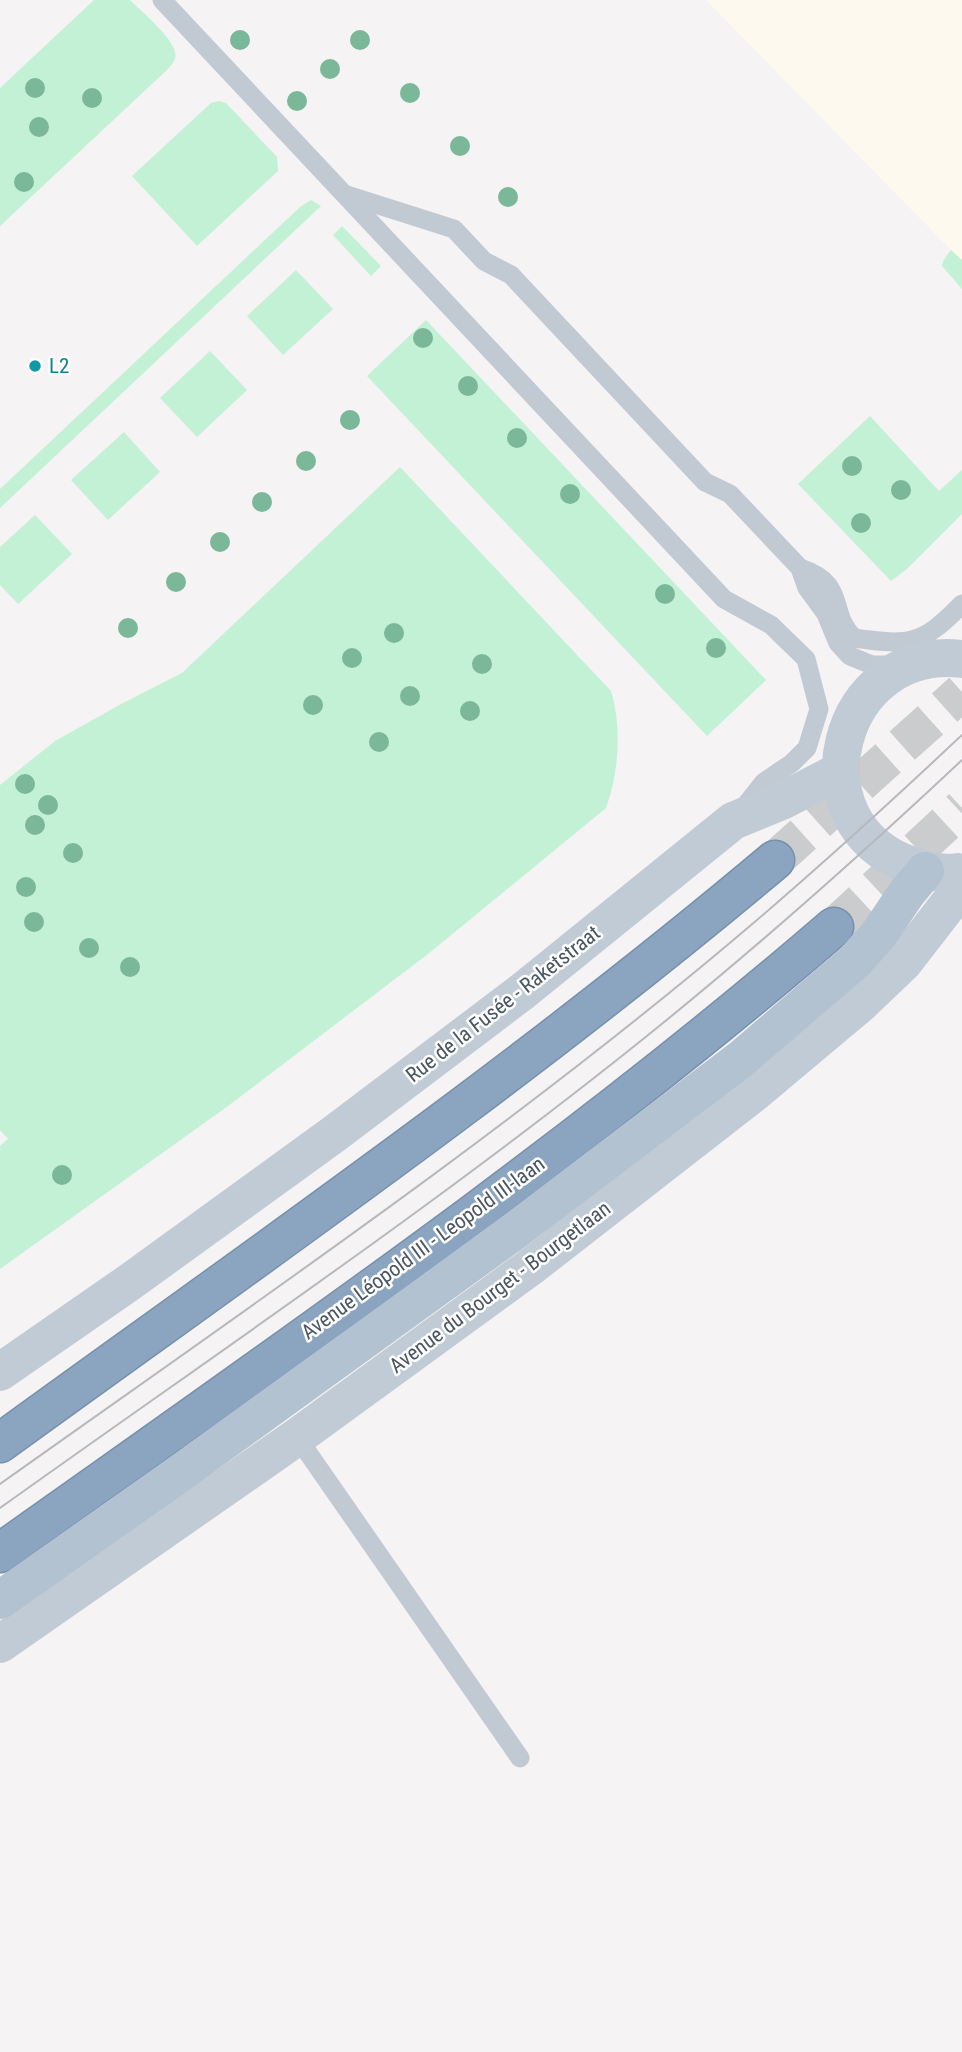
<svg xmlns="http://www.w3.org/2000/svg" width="962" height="2052" viewBox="0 0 962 2052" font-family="'Roboto Condensed',sans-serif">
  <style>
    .commercial { fill: #fdf9ef }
    .green { fill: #c3f1d5 }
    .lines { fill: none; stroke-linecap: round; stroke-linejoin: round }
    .highway-tunnel { stroke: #caccce; stroke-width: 38; stroke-dasharray: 38 19; stroke-linecap: butt }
    .highway-casing { stroke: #7690ad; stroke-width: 41 }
    .lane { stroke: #c1cad2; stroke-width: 19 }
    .secondary { stroke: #c1cbd6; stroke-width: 38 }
    .primary { stroke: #b3c2d1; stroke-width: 38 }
    .highway { stroke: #8ba5c1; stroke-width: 38 }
    .tram { stroke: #b5b8bd; stroke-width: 2 }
    .tree { fill: #7bb799 }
    .culture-dot { fill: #0f9aa8; stroke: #fff; stroke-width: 2.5 }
    .labels { text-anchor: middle; stroke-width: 5; stroke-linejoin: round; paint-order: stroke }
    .culture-label { font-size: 21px; fill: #0d838f; stroke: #fff; text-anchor: start }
    .street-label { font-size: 21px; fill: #4a5661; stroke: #fff }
  </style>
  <rect width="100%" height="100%" fill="#f5f3f3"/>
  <polygon class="commercial" points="706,0 962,0 962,260 951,250"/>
  <g class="green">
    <path d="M 94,0 L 130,0 C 141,11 173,38 175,52 C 177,58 173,63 169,68 L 0,226 L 0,88 Z"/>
    <polygon points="219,101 226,103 277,157 278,171 197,246 132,176 211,103"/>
    <polygon points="311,200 321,206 0,508 0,489 300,207"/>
    <polygon points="342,226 381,266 371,276 333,235"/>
    <polygon points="951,250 962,260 962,289 942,266 943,261"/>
    <polygon points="296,270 333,309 283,355 247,316"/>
    <polygon points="426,320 766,680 707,736 367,376"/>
    <polygon points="210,351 247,390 197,437 160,398"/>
    <polygon points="870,416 939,491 962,470 962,514 907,569 891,581 798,484"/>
    <polygon points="124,432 160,472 108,520 71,480"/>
    <path d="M 400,467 L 611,691 C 622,727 619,772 606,808 L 428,954 L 228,1106 L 0,1269 L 0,1146 L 8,1139 L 0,1130 L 0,785 L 55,741 L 123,703 L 182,673 Z"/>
    <polygon points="35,515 72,554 18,604 0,585 0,547"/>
  </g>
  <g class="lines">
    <g class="highway-tunnel">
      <polyline points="775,860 962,692"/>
      <polyline points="834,927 962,808"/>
    </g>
    <g class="highway-casing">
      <g id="highway">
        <path d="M 0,1443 C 262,1253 527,1069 775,860"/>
        <path d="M 0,1553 C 283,1352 571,1154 834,927"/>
      </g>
    </g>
    <g class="lane">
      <polyline points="162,0 724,599 771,625 806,659 819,709 807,748 792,763 764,782 741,811"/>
      <polyline points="347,195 454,229 484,261 511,275 705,482 730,494 800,568 807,588 826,614 838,643 850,656 872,665 897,665"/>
      <path d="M 800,568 C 849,584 827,612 854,638 C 910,646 922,645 962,604"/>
      <polyline points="297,1437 520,1758"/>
    </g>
    <g class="secondary">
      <path d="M 958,872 C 942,874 925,871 910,865 C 791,823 837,644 962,659"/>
      <polyline points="0,1372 127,1284 334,1134 523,991 733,821 784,800 840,771"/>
      <polyline points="0,1644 297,1437 529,1268 754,1093 860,1004 903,963 962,887"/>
    </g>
    <polyline class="primary" points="0,1600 183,1471 509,1235 741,1059 854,962 879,934 906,894 925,871"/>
    <use href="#highway" class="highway"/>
    <g class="tram">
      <path d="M 0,1484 C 256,1302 518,1124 757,920 C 827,860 895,798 962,735"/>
      <path d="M 0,1508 C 221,1350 447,1198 658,1027 C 763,942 864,852 962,760"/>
    </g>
  </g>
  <g class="tree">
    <circle cx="240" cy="40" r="10"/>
    <circle cx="360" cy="40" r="10"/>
    <circle cx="330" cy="69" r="10"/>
    <circle cx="35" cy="88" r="10"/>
    <circle cx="410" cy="93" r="10"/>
    <circle cx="92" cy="98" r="10"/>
    <circle cx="297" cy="101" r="10"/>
    <circle cx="39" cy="127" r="10"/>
    <circle cx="460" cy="146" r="10"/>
    <circle cx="24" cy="182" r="10"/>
    <circle cx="508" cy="197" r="10"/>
    <circle cx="423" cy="338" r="10"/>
    <circle cx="468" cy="386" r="10"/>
    <circle cx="350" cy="420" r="10"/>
    <circle cx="517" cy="438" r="10"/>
    <circle cx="306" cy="461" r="10"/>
    <circle cx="852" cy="466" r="10"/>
    <circle cx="901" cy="490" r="10"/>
    <circle cx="570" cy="494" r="10"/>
    <circle cx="262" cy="502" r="10"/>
    <circle cx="861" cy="523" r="10"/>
    <circle cx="220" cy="542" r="10"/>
    <circle cx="176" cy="582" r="10"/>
    <circle cx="665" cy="594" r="10"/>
    <circle cx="128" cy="628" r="10"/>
    <circle cx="394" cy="633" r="10"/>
    <circle cx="716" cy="648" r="10"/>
    <circle cx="352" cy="658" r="10"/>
    <circle cx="482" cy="664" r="10"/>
    <circle cx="410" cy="696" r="10"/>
    <circle cx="313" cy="705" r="10"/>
    <circle cx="470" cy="711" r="10"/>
    <circle cx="379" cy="742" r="10"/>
    <circle cx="25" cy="784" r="10"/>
    <circle cx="48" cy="805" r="10"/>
    <circle cx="35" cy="825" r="10"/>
    <circle cx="73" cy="853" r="10"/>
    <circle cx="26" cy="887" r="10"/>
    <circle cx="34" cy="922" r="10"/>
    <circle cx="89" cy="948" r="10"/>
    <circle cx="130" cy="967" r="10"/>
    <circle cx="62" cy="1175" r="10"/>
  </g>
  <circle class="culture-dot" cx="35" cy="366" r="7"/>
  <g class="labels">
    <g class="culture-label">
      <text x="49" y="373">L2</text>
    </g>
    <g class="street-label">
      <text transform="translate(503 1004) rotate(-38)" y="7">Rue de la Fusée - Raketstraat</text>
      <text transform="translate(423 1248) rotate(-36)" y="7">Avenue Léopold III - Leopold III-laan</text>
      <text transform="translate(500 1287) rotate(-37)" y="7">Avenue du Bourget - Bourgetlaan</text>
    </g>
  </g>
</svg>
